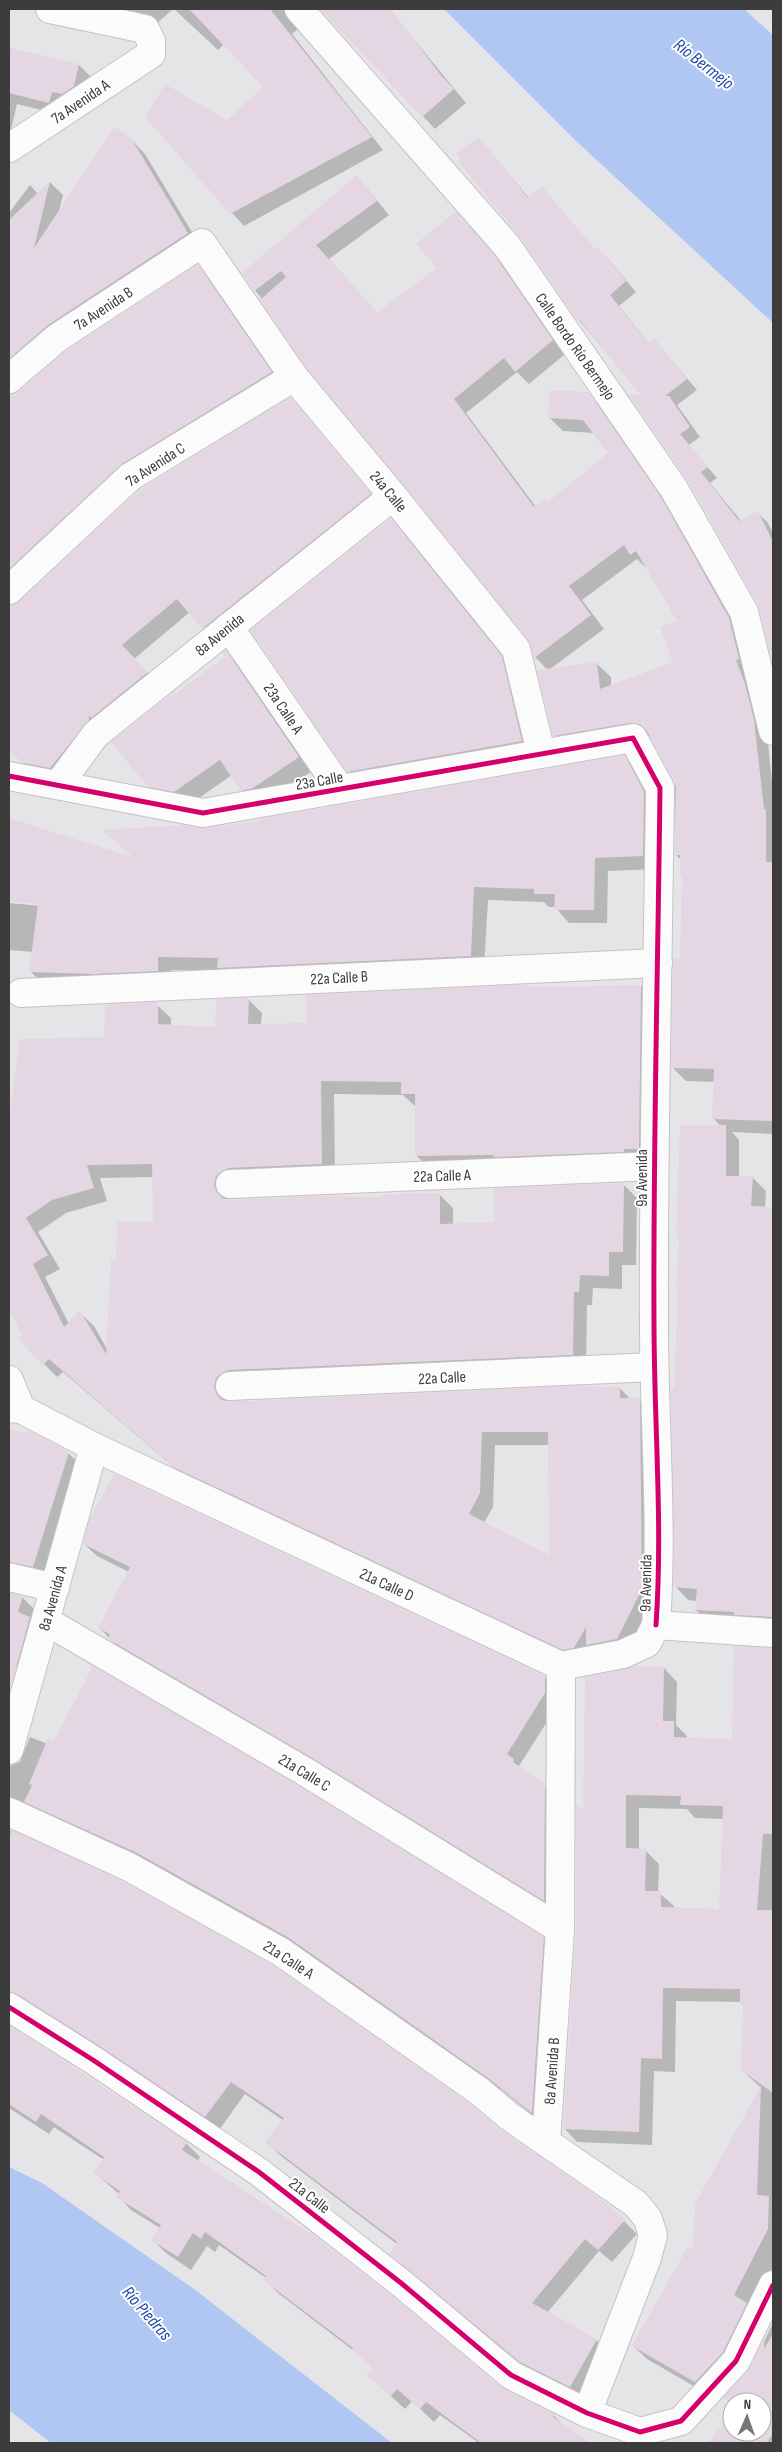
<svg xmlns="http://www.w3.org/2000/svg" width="782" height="2452" viewBox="0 0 782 2452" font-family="'Sofia Sans Condensed',sans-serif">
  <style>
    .water { fill: #b0c7f4 }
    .shadow { fill: #0003; fill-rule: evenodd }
    .building { fill: #e5d6e3; fill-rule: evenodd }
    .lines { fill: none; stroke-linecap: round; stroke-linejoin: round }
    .minor-casing { stroke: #c3c3c5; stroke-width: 30 }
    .minor { stroke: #fbfbfb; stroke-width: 28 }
    .cycleway-casing { stroke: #fff; stroke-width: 8 }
    .cycleway { stroke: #d6006c; stroke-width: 5 }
    .labels { text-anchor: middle; stroke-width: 4; stroke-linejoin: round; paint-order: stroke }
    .street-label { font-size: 16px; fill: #3c3c3d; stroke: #fff }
    .water-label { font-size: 18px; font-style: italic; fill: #224aa5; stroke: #fff }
  </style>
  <rect width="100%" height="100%" fill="#e5e5e7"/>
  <g class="water">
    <polygon points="444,9 744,9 773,35 773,323 575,140"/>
    <polygon points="9,2167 42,2183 194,2289 392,2443 51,2443 9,2410"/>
  </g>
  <g class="shadow">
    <polygon points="121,9 173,9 155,25 132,20"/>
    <polygon points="174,9 304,9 296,18 298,29 292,34 383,150 244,226 146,117 227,122 265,87 224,44 218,50"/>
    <polygon points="322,9 362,9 364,11 367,9 389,9 466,103 435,129"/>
    <polygon points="9,48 79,65 92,78 62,115 17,104 9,139"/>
    <polygon points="131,139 145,154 201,247 9,385 9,213 30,185 38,194 50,182 63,195 59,211"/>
    <polygon points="479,139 529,198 542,188 596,251 608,259 636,292 619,306 649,344 654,340 697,390 677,405 700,437 689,445 717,478 710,483 741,521 758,513 768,523 773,533 773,653 771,650 759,604 643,396 578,319"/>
    <path d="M 357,176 L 389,215 L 329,259 L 377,313 L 439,268 L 469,226 L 508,271 L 565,354 L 529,384 L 517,372 L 466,413 L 536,507 L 548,503 L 610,453 L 594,433 L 563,431 L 550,418 L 588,394 L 602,407 L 674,512 L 742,633 L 767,734 L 773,791 L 773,1134 L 732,1132 L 739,1140 L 739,1177 L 752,1177 L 766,1191 L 765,1208 L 773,1208 L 773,1630 L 710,1623 L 696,1610 L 697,1601 L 688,1600 L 675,1586 L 675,1389 L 680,1292 L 677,1289 L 680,1240 L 677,1237 L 721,1126 L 714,1119 L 715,1082 L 686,1081 L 673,1068 L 682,959 L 683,876 L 681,860 L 676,855 L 675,781 L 651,736 L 645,736 L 568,749 L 554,735 L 548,670 L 535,657 L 529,639 L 255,290 ZM 637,559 L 645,567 L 647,566 L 679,622 L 674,663 L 611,686 L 611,677 L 597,664 L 550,669 L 604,629 L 582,600 Z"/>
    <polygon points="198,266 211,280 284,386 133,479 9,597 9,395 19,392"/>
    <polygon points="290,399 383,508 216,642 190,612 134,659 161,686 63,781 39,776 9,750 9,606 13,606"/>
    <polygon points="391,520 405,535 516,672 536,756 363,786 348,771"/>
    <polygon points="226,652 239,665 312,771 267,802 256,804 242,790 232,775 189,805 164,800 149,786 172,698 227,658"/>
    <polygon points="624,757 638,770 657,806 656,869 608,871 607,923 569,923 555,907 549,907 544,902 488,900 484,969 171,970 171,984 44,985 30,971 33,952 9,950 9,903 119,913 120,909 9,873 9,824 81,854 137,860 105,831 205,830 263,822"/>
    <path d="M 641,986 L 654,1000 L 652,1162 L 430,1169 L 417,1156 L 416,1107 L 403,1095 L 334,1094 L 335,1178 L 230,1190 L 227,1198 L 228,1200 L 384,1198 L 440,1195 L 453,1208 L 453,1225 L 495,1223 L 623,1184 L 637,1198 L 636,1265 L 622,1265 L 622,1289 L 593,1288 L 592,1305 L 587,1305 L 586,1368 L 229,1393 L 227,1401 L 228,1402 L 620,1388 L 631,1400 L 639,1400 L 653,1413 L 655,1603 L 630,1652 L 577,1663 L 190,1481 L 63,1372 L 57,1377 L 33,1353 L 9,1307 L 9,1126 L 21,1040 L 106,1038 L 157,1005 L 171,1018 L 171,1026 L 216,1028 L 248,999 L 262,1013 L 261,1025 L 307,1024 L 530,989 ZM 154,1177 L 154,1223 L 118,1262 L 107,1349 L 94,1326 L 80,1313 L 69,1324 L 45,1277 L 60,1269 L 38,1232 L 66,1213 L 107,1201 L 100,1178 ZM 495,1445 L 549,1445 L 550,1557 L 484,1523 L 493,1507 Z"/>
    <polygon points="9,1430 68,1453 82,1466 46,1579 9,1584"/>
    <polygon points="84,1544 545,1677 557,1689 557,1706 519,1766 556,1797 556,1912 121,1651 100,1628 129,1572 97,1556"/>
    <polygon points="9,1593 23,1598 36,1611 31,1673 9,1664"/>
    <path d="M 735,1647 L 773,1650 L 773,2290 L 709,2395 L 647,2359 L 633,2346 L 695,2251 L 696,2204 L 761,2088 L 742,2070 L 744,2007 L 741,2002 L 676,2001 L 675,2072 L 654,2071 L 652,2145 L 577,2142 L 564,2128 L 584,1812 L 664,1668 L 677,1682 L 676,1725 L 687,1736 L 687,1738 L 733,1740 ZM 639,1808 L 687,1809 L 695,1818 L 723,1819 L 720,1910 L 674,1909 L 674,1906 L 658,1892 L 659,1864 L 645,1850 L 639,1850 Z"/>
    <polygon points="30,1737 543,1938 557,1952 545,2125 503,2091 304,1952 9,1818 9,1766 20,1762"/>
    <polygon points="9,1830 121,1882 500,2131 624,2221 637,2234 612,2262 599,2251 547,2313 596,2340 610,2354 584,2400 535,2375 404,2267 390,2253 397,2244 281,2156 267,2142 284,2121 245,2094 219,2130 9,2013"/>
    <polygon points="9,2027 186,2143 200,2157 197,2161 500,2388 553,2415 566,2427 590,2443 479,2443 440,2415 434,2422 412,2401 405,2409 368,2375 374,2369 358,2354 278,2293 265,2280 266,2278 219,2245 215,2252 207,2246 191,2270 166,2253 153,2240 160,2228 131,2210 118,2196 119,2194 95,2173 104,2160 54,2127 49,2134 9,2108"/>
    <polygon points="773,2323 773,2443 710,2443 732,2415 732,2432 762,2432 762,2402 732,2402 732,2411 729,2408 731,2404 725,2398 751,2369"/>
  </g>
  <g class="building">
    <polygon points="189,9 270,9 372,137 230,214 145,117 165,84 227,120 263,87"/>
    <polygon points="320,9 391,9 440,74 454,89 422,117"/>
    <polygon points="9,48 79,64 74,86 62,94 52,92 49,103 9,93"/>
    <polygon points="114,127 131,138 188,233 48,325 9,359 9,220 50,181 34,248"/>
    <polygon points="479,137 528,198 542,186 595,250 598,247 626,281 610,295 648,343 654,338 687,379 665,396 669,396 690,427 680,434 708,467 701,472 739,521 758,511 773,542 773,650 770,651 758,604 688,481 628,394 640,395 579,319 577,320 520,237 458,162 461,160 456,154"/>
    <polygon points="357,175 377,201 316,245 377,312 437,268 416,244 456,211 495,256 553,340 515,372 504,358 454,399 534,507 545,499 548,502 608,453 583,420 548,418 550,390 589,392 661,497 729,618 739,659 736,660 745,684 754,720 764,809 766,809 766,862 773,862 773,1121 712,1119 714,1069 671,1068 673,958 680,958 682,875 680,875 680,855 675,855 676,788 674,781 647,731 639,724 630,723 553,736 537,670 597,662 600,689 673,662 660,627 677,621 636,551 630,555 624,545 569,586 591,615 534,658 528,639 306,368 260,300 286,277 281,271 254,291 242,273"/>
    <polygon points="198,264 272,372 122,464 9,569 9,394 19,391 66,351"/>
    <polygon points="291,397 371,494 202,629 177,599 122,645 148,672 91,718 89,715 89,720 50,768 24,763 9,750 9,605 20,601 140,490"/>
    <polygon points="391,518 502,656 522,741 347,772 250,630"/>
    <polygon points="226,650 299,757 253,788 241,791 220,760 174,792 148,787 111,742 170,695 172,696 225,657 222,653"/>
    <polygon points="625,755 644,792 643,856 595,858 594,910 554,910 555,894 534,894 534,889 474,887 471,956 217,968 218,958 158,957 158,971 93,974 29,972 38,904 9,901 9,818 135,858 102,830 184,825 205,828 261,821 260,819"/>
    <path d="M 513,985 L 529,986 L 529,987 L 641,985 L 639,1149 L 624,1149 L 624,1152 L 494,1157 L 494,1155 L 415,1156 L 415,1094 L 401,1094 L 401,1082 L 321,1081 L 322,1164 L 229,1168 L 222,1171 L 216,1176 L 214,1185 L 217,1192 L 222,1198 L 231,1200 L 323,1196 L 383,1197 L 383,1194 L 401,1195 L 401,1193 L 440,1193 L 440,1224 L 494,1222 L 494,1188 L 624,1183 L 623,1252 L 609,1252 L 609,1276 L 580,1275 L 579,1292 L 574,1292 L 573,1355 L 229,1370 L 222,1373 L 216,1378 L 214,1387 L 217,1395 L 222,1400 L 231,1402 L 572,1386 L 620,1387 L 620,1398 L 640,1398 L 642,1589 L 617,1639 L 586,1645 L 586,1627 L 574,1648 L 563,1650 L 175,1468 L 49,1359 L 43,1365 L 18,1339 L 22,1335 L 9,1309 L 9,1117 L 20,1039 L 104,1037 L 105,1005 L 158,1002 L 158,1024 L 215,1027 L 216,999 L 249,998 L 248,1024 L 306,1023 L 306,995 ZM 152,1164 L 153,1222 L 117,1222 L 116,1260 L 111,1260 L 106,1354 L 80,1311 L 64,1327 L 33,1264 L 48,1255 L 26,1218 L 52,1200 L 94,1188 L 87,1165 ZM 482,1432 L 548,1432 L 549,1555 L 469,1514 L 480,1493 Z"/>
    <polygon points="680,1125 726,1125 726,1176 753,1176 751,1206 773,1207 773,1617 734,1615 734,1612 695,1610 697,1589 674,1587 671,1387 674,1387 678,1290 676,1290 679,1238 676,1237"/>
    <polygon points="9,1429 24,1433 25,1430 32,1432 69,1452 33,1567 9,1562"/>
    <polygon points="114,1474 545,1676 545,1693 507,1754 514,1759 513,1762 545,1784 544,1901 312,1758 108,1639 110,1634 98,1628 130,1567 83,1544 90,1518"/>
    <polygon points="9,1593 23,1596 18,1612 30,1617 9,1693"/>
    <path d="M 734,1646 L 773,1648 L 773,1834 L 763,1834 L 757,1910 L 773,1910 L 773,2093 L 741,2070 L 743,2004 L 740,2004 L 740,1989 L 663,1988 L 662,2059 L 641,2058 L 639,2132 L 563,2129 L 576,1930 L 576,1805 L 583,1810 L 585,1677 L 634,1666 L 664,1667 L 663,1721 L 674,1721 L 674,1737 L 732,1739 ZM 626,1795 L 681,1796 L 680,1805 L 723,1806 L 719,1909 L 661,1907 L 661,1891 L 645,1891 L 646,1849 L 626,1848 Z"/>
    <polygon points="93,1666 296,1784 544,1937 532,2113 488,2078 289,1938 137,1853 24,1802 32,1785 29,1784 48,1738 54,1741"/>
    <polygon points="12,1830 122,1881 273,1965 469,2103 501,2130 598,2197 625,2220 598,2250 585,2239 532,2303 597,2339 570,2387 520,2362 389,2254 397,2242 265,2142 284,2118 231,2082 205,2117 101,2047 17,1994 9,1992 9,1837"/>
    <polygon points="9,2025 187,2142 182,2150 319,2239 391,2295 501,2387 554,2414 553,2417 592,2443 481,2443 426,2402 420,2409 397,2389 391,2396 366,2375 373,2368 352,2350 353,2348 263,2280 266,2276 205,2232 201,2239 193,2233 178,2257 151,2240 161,2225 116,2197 120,2191 93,2173 104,2157 41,2114 36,2122 9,2104"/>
    <polygon points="761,2086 757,2195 769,2196 768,2229 734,2295 747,2303 723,2352 695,2382 632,2346 688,2246 693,2249 695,2204"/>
    <polygon points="773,2334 773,2433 767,2443 708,2443 732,2413 732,2432 762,2432 762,2402 732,2402 732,2411 727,2408 731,2402 723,2398 748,2371 764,2339 764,2349"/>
  </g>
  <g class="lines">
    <g class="minor-casing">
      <g id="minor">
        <polyline points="299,9 507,246 674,489 744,612 773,731"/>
        <polyline points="9,148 151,54 151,41 145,29 50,9"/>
        <polyline points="9,379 57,338 202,243 294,377 393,496 516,649 541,753"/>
        <polyline points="9,590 130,477 294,377"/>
        <polyline points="229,627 340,789"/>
        <path d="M 9,776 L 203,813 L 633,738 L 660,788 C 658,966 653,1144 654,1323 C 654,1423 663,1525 656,1625"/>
        <polyline points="58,785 96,734 393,496"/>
        <polyline points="21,993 658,963"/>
        <polyline points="230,1184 654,1166"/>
        <polyline points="9,1380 21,1409"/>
        <polyline points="230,1386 654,1367"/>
        <polyline points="9,1408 21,1409 94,1447 561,1666 623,1654 647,1643 656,1625 773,1633"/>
        <polyline points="9,1577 55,1588"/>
        <polyline points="46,1621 304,1771 560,1929"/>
        <polyline points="561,1666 560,1929 546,2142 636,2204 648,2219 653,2235 647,2258 587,2413"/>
        <polyline points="9,1750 94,1447"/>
        <polyline points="9,1812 129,1867 281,1952 479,2091 510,2117 546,2142"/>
        <polyline points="9,2007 93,2060 259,2172 401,2283 511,2375 587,2413 640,2432 681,2421 736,2361 773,2285"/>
      </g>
    </g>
    <use href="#minor" class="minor"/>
    <g class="cycleway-casing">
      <g id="cycleway">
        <path d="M 9,776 L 203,813 L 633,738 L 660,788 C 658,966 653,1144 654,1323 C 654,1423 663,1525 656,1625"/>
        <polyline points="9,2007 93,2060 259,2172 401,2283 511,2375 587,2413 640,2432 681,2421 736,2361 773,2285"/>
      </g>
    </g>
    <use href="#cycleway" class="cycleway"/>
  </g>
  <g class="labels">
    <g class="street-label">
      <text transform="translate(80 101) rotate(-34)" y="6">7a Avenida A</text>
      <text transform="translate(103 308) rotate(-33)" y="6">7a Avenida B</text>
      <text transform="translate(576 346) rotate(55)" y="6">Calle Bordo Río Bermejo</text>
      <text transform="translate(155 464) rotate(-33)" y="6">7a Avenida C</text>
      <text transform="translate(389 491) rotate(50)" y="6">24a Calle</text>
      <text transform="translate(219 634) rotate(-39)" y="6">8a Avenida</text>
      <text transform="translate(284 708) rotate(56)" y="6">23a Calle A</text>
      <text transform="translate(319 780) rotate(-10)" y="6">23a Calle</text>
      <text transform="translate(339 977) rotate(-3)" y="6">22a Calle B</text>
      <text transform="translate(442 1175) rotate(-2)" y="6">22a Calle A</text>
      <text transform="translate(641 1178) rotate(-90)" y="6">9a Avenida</text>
      <text transform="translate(442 1377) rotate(-3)" y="6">22a Calle</text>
      <text transform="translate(645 1583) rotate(-89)" y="6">9a Avenida</text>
      <text transform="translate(387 1584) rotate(25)" y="6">21a Calle D</text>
      <text transform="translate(52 1598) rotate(-74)" y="6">8a Avenida A</text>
      <text transform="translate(305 1772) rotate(31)" y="6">21a Calle C</text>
      <text transform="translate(289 1959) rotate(33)" y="6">21a Calle A</text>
      <text transform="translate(551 2071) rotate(-86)" y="6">8a Avenida B</text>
      <text transform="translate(310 2195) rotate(38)" y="6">21a Calle</text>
    </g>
    <g class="water-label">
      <text transform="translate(704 64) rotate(38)" y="6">Río Bermejo</text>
      <text transform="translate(147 2313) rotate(49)" y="6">Río Piedras</text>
    </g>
  </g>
  <rect width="782" height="2452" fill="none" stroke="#3c3c3d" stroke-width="20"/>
  <g transform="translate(747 2417) rotate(2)"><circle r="24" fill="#ffffff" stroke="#b1b1b1"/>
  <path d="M0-4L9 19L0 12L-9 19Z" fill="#777778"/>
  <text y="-8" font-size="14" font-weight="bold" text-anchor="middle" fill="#3c3c3d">N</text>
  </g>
</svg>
